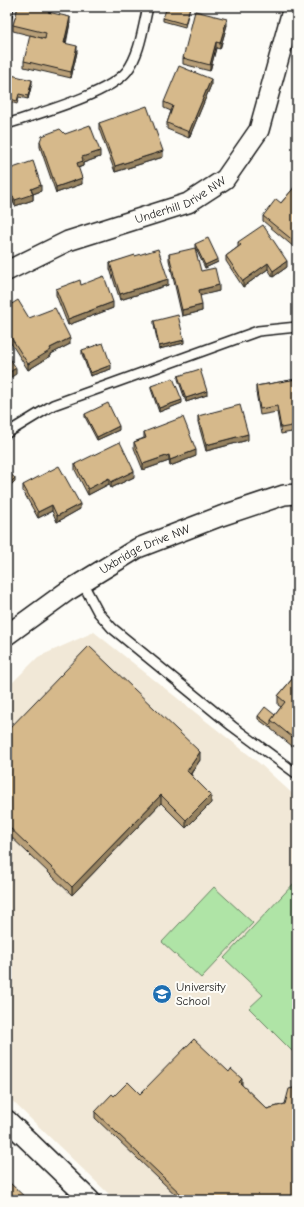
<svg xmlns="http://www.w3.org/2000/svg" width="304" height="1207" viewBox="0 0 304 1207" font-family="'Comic Neue',sans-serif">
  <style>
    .built { fill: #f1e8d7 }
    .green { fill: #afe4a6; stroke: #668061 }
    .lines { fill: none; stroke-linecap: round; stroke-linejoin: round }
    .service-casing { stroke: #1c1c1c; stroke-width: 12 }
    .minor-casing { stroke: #1c1c1c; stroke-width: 22 }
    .service { stroke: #fdfcf7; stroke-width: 9 }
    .minor { stroke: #fdfcf7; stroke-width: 19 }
    .wall { fill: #b89f78; stroke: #1c1c1c }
    .shaded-wall { fill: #968261; stroke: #1c1c1c }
    .building { fill: #d6b98b; stroke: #1c1c1c }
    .labels { text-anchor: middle; stroke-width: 4; stroke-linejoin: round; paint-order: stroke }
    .street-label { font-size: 12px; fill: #1c1c1c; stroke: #fdfcf7 }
    .poi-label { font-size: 12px; fill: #1c1c1c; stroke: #fdfcf7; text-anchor: start }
  </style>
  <rect width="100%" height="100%" fill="#fdfcf7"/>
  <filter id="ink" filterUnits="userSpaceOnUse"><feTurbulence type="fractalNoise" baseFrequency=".025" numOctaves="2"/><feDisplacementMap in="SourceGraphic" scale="8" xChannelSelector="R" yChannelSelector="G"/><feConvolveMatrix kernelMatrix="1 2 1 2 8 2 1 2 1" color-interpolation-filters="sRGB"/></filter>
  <g filter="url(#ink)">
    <polygon class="built" points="94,632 259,763 297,798 297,1200 115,1200 7,1096 7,688 38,657"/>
    <g class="green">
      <polygon points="297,880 297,1056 249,1008 263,995 224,958"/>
      <polygon points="214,887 253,923 201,978 162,942"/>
    </g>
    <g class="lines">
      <g class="service-casing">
        <g id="service">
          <path d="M 7,124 C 36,114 109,94 127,71 C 140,54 143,27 148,7"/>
          <polyline points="7,433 53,405 258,331 297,327"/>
          <polyline points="82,582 98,612 112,628 232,726 297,774"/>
        </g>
      </g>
      <g class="minor-casing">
        <g id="minor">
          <path id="s1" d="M 7,271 L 68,241 L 188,203 L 225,179 L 259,130 L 293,7"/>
          <path id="s2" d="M 7,635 L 66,592 L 138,548 L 221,516 L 284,495 L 297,494"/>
          <polyline points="7,1120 90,1200"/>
        </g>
      </g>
      <use href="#service" class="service"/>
      <use href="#minor" class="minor"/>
    </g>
    <g class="wall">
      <polygon points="7,7 14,7 10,28 7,28"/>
      <polygon points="18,7 51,7 49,12 70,23 66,44 77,52 71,78 24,67 24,61 45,39 13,31 13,25"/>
      <polygon points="190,7 185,27 163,21 163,18"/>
      <polygon points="227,25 220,49 216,48 210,71 183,64 183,58"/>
      <polygon points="7,74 32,83 28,99 19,97 17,104 7,101"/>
      <polygon points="211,85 189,138 167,129 167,123 171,111 164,108 164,102"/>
      <polygon points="99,123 163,157 115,172 99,129"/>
      <polygon points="65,134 100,157 83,163 83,166 78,168 82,184 56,193 40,147 40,141"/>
      <polygon points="297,154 297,165 296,164 296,158"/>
      <polygon points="7,170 41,191 33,194 33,200 15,206 13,202"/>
      <polygon points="297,184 295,248 263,221 263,216 281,203"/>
      <polygon points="238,242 287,267 273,277 268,269 243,287 226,261 226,256 238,247"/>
      <polygon points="195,244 218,262 205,268 195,247"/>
      <polygon points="169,254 201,271 219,291 200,295 202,311 182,316 169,260"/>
      <polygon points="135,256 168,285 120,300 110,269 110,263"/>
      <polygon points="81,285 113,308 68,325 56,295 56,289"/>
      <polygon points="7,307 29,318 70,344 51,354 51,356 28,370 7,337"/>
      <polygon points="154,321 184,343 159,349 154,325"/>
      <polygon points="82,350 111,369 90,376 82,354"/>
      <polygon points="178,376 207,395 186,402 178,379"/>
      <polygon points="297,379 297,431 281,434 277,412 260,415 256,392 256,386"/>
      <polygon points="151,386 182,403 159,412 151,389"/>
      <polygon points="85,414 119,430 97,440 85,417"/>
      <polygon points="198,416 248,440 206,451 198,422"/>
      <polygon points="144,432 196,456 170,466 169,461 143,470 134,448 134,442 144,438"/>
      <polygon points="75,464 134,477 111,488 109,484 88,495 75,470"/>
      <polygon points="23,485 80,509 57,522 52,511 38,518 23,491"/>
      <polygon points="297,669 297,750 271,729 271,727 270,728 258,719 258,716 275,715 281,707 278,705 278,696 292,679 292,670"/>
      <polygon points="7,731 200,760 191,774 211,803 186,828 161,803 72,895 7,833"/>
      <polygon points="242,1085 267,1109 285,1104 297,1200 181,1200 95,1118 95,1112 114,1096"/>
    </g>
    <g class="shaded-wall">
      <polygon points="13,7 14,7 10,28 10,22"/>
      <polygon points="49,7 51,7 48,18 48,12"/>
      <polygon points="70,17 70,23 64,49 64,43"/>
      <polygon points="227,19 227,25 220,49 220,43"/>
      <polygon points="216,42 216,48 210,71 210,65"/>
      <polygon points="77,46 77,52 71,78 71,72"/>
      <polygon points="211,79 211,85 189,138 189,132"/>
      <polygon points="32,80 32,83 28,99 28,96"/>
      <polygon points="100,151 100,157 83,163 83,166 77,168 77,163 82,157"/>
      <polygon points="163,151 163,157 115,172 115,166"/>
      <polygon points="82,178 82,184 56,193 56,187"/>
      <polygon points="41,185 41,191 33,194 33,200 15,206 15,200 31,189"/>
      <polygon points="13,196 13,202 7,204 7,198"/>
      <polygon points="297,240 297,246 295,248 295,242"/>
      <polygon points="218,259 218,262 205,268 205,265"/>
      <polygon points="287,261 287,267 273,277 273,271"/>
      <polygon points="268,263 268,269 243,287 243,281"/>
      <polygon points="168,279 168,285 120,300 120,294"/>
      <polygon points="219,285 219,291 199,296 199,290"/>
      <polygon points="113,302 113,308 68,325 68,319"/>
      <polygon points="202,305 202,311 182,316 182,310"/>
      <polygon points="70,338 70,344 51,354 51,356 28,370 28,364 50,348"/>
      <polygon points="184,340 184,343 159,349 159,346"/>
      <polygon points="111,365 111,369 90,376 90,373"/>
      <polygon points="16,368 16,374 7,380 7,374"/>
      <polygon points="207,391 207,395 186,402 186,398"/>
      <polygon points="182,400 182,403 159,412 159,408"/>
      <polygon points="119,426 119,430 97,440 97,437"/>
      <polygon points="248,434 248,440 206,451 206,445"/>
      <polygon points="196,450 196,456 170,466 170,460"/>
      <polygon points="169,455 169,461 143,470 143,464"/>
      <polygon points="134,471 134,477 111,488 111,482"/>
      <polygon points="15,478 15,481 7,489 7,486"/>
      <polygon points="109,478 109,484 88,495 88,489"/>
      <polygon points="80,504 80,509 57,522 57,516"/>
      <polygon points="52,505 52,511 38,518 38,512"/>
      <polygon points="200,752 200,760 187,779 187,771"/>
      <polygon points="161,795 161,803 72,895 72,887"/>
      <polygon points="211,795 211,803 186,828 186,820"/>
      <polygon points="242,1079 242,1085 239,1082"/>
      <polygon points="188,1196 188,1200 184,1200 184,1197"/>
    </g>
    <g class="building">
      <polygon points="7,7 13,7 10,22 7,22"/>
      <polygon points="18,7 49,7 48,12 70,17 64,43 77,46 71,72 24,61 30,35 45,39 46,33 13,25"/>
      <polygon points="167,7 190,7 185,24 163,18"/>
      <polygon points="195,11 227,19 220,43 216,42 210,65 183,58"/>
      <polygon points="179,66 211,79 189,132 167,123 173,106 164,102"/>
      <polygon points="7,74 32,80 28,96 19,94 17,101 7,98"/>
      <polygon points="147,106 163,151 115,166 99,123"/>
      <polygon points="90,125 100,151 82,157 83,161 77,163 82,178 56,187 40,141 42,136 60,129 65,134"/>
      <polygon points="33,161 41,185 31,189 33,194 15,200 13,196 7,198 7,170"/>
      <polygon points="297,184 297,240 295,242 263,216 276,199 281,203"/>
      <polygon points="263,225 287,261 273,271 268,263 243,281 226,256 241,245 238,242"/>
      <polygon points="208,238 218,259 205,265 195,244"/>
      <polygon points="195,248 201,271 215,268 219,285 199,290 202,305 182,310 169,254"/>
      <polygon points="158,249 168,279 120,294 110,263 135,255 135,256"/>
      <polygon points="104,276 113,302 68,319 56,289 80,280 81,285"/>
      <polygon points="18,300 29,318 55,308 70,338 50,348 51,350 28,364 7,331 7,307"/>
      <polygon points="178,315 184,340 159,346 154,321"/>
      <polygon points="103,343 111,365 90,373 82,350"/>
      <polygon points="7,354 16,368 7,374"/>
      <polygon points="200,369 207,391 186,398 178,376"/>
      <polygon points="173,378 182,400 159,408 151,386"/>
      <polygon points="297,379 297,425 281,428 277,406 260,409 256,386"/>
      <polygon points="108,403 119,426 97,437 85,414"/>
      <polygon points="240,405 248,434 206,445 198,416"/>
      <polygon points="183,417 196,450 170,460 169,455 143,464 134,442 146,438 144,432"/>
      <polygon points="120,442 134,471 111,482 109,478 88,489 75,464"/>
      <polygon points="59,466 80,504 57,516 52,505 38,512 23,485"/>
      <polygon points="7,471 15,478 7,486"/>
      <polygon points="89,646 200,752 187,771 211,795 186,820 161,795 72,887 7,825 7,731"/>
      <polygon points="297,669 297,741 271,720 285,702 278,696 293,678 292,670"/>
      <polygon points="265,707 275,715 271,720 271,723 270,725 258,716"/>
      <polygon points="194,1039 229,1072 231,1069 242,1079 239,1082 267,1109 285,1104 289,1089 297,1087 297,1200 187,1200 188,1196 184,1197 95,1112 112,1094 114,1096 128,1082 140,1094"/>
      <polygon points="10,1183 28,1200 7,1200 7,1186"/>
    </g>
  </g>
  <defs>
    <g id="school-disc" transform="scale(1)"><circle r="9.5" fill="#1f6fb2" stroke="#fdfcf7"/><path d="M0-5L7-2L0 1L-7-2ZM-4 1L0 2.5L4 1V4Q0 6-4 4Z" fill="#fff"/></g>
  </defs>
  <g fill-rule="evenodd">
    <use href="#school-disc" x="162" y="994"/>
  </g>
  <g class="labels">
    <g class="street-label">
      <text dy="4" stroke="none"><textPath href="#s1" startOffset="188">Underhill Drive NW</textPath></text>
      <text dy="4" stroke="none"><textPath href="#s2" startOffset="163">Uxbridge Drive NW</textPath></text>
    </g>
    <g class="poi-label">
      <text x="176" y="991">University<tspan x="176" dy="14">School</tspan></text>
    </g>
  </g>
  <rect width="304" height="1207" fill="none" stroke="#fdfcf7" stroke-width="24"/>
  <rect x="12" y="12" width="280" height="1183" fill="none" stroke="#1c1c1c" stroke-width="1.5" filter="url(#ink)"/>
</svg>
